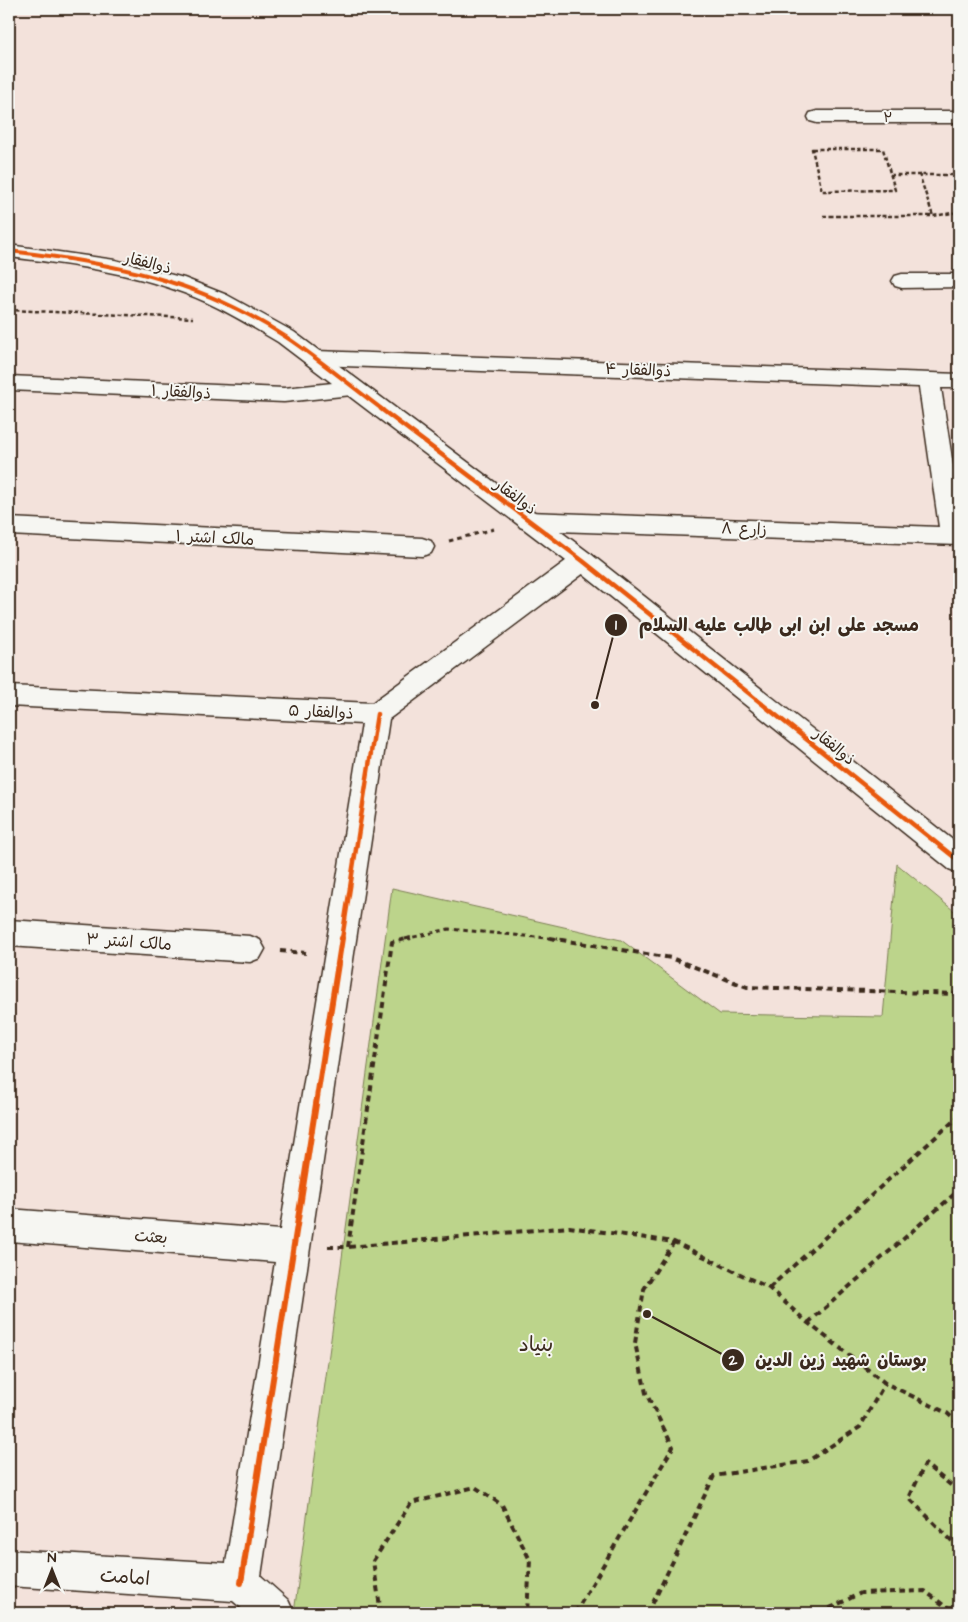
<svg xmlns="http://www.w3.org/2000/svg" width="968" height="1622" viewBox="0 0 968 1622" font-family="'Architects Daughter','Playpen Sans Arabic',sans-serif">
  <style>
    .green { fill: #bcd48b; stroke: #7c7f54 }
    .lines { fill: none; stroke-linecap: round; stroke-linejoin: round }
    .minor-casing { stroke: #3b2a1e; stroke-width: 3 }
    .tertiary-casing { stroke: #3b2a1e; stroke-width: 3 }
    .path-far2 { stroke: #3b2a1e; stroke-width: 2.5; stroke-dasharray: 4 2.5; stroke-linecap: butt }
    .path-far1 { stroke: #3b2a1e; stroke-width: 3; stroke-dasharray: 4.5 4; stroke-linecap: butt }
    .path { stroke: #3b2a1e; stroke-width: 4; stroke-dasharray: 6 4.5; stroke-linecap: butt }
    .minor { fill: #f6f6f2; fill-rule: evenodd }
    .tertiary { fill: #f6f6f2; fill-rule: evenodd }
    .cycleway-far2-casing { stroke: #f6f6f2; stroke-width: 6 }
    .cycleway-far1-casing { stroke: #f6f6f2; stroke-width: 8 }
    .cycleway-casing { stroke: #f6f6f2; stroke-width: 9 }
    .cycleway-far2 { stroke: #e8590c; stroke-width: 4 }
    .cycleway-far1 { stroke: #e8590c; stroke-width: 4.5 }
    .cycleway { stroke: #e8590c; stroke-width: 6 }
    .labels { text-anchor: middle; stroke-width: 4; stroke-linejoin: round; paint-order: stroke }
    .far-street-label { font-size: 14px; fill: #3b2a1e; stroke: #f6f6f2 }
    .street-label { font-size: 16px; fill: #3b2a1e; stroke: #f6f6f2 }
    .near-street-label { font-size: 19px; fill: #3b2a1e; stroke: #f6f6f2 }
    .near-neighbourhood-label { font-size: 21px; fill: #3b2a1e; stroke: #f6f6f2 }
    .leader { fill: none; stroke: #3b2a1e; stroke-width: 2 }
    .callout-dot { fill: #3b2a1e; stroke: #f6f6f2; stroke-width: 2 }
    .mark-label { font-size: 15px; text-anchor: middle; font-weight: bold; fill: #fff }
    .callout-label { font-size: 18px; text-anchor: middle; font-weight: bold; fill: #3b2a1e; stroke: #f6f6f2; stroke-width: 4; stroke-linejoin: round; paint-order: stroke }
  </style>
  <rect width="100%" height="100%" fill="#f3e2db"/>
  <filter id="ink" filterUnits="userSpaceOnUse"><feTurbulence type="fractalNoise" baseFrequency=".02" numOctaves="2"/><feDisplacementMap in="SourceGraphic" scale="10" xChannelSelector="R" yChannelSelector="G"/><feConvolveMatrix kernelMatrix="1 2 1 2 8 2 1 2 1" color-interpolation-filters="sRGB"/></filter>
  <g filter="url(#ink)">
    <polygon class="green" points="897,864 959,915 959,1613 294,1613 392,888 621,940 720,1014 883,1017"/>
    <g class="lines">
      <g class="minor-casing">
        <g id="minor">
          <polygon points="817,111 959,111 959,123 817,123 810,121 808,117 810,113"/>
          <polygon points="902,274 959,274 959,287 902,288 895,286 892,281 895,276"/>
          <polygon points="316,351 959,374 959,388 941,388 959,504 959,545 528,530 520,527 516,521 520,515 528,512 939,527 919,387 316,365 308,363 305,358 308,353"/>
          <polygon points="9,376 284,388 352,381 360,383 363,388 360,393 352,395 284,402 9,390"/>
          <polygon points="9,518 422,538 431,541 434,547 431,553 422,556 9,535"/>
          <polygon points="583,552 592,555 595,561 592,567 389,719 261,1576 288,1600 294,1613 247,1613 233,1601 9,1586 9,1550 226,1563 275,1262 9,1241 9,1209 280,1230 362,724 9,706 9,686 372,703 574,555"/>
          <polygon points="9,920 250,936 260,940 265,949 260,958 250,962 9,946"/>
        </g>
      </g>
      <g class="tertiary-casing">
        <path id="tertiary" d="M 9,245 L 115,260 L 184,278 L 227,295 L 294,332 L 592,555 L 959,845 L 959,873 L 949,869 L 574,567 L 278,342 C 248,324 217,305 184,293 C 128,272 68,264 9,257 Z"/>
      </g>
      <g class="path-far2">
        <polygon points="812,149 883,149 895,190 822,191"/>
        <polyline points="919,174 933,216"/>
        <polyline points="890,175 959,175"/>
        <polyline points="823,216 933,216 959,212"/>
        <polyline points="9,310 193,318"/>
      </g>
      <g class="path-far1">
        <polyline points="449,541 494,529"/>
        <polyline points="405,939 449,929 558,939"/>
      </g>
      <g class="path">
        <polyline points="550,938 671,958 747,987 959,994"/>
        <polyline points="280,951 306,953"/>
        <polyline points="328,1247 348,1247 569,1227 674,1242 769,1288 808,1323 885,1383 947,1413 959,1424"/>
        <polyline points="348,1247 392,942 411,938"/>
        <polyline points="769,1288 959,1116"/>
        <polyline points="808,1323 959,1190"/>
        <polyline points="959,1492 925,1464 909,1498 959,1548"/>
        <polyline points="381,1613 373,1561 411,1503 475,1487 502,1505 530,1560 527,1613"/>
        <polyline points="575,1613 673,1447 646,1393 635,1343 644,1289 674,1242"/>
        <polyline points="648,1613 714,1476 808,1461 860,1427 885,1383"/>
        <polyline points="820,1613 861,1593 925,1591 954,1613"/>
      </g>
      <use href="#minor" class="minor"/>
      <use href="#tertiary" class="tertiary"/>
      <g class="cycleway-far2-casing">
        <path id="cycleway-far2" d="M 9,251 C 109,262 200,280 286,337 C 319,359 351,386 383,410"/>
      </g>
      <g class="cycleway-far1-casing">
        <g id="cycleway-far1">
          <polyline points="381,409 583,561 959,861"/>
          <polyline points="342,939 377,714"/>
        </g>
      </g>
      <g class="cycleway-casing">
        <polyline id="cycleway" points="241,1583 342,938"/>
      </g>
      <use href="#cycleway-far2" class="cycleway-far2"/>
      <use href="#cycleway-far1" class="cycleway-far1"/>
      <use href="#cycleway" class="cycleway"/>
    </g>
  </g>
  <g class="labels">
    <g class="far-street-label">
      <text x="888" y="122">۲</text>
    </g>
    <g class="street-label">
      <text transform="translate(148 262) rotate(14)" y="6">ذوالفقار</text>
      <text transform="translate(638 369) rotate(2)" y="6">ذوالفقار ۴</text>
      <text transform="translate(181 391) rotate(3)" y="6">ذوالفقار ۱</text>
      <text transform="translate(516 496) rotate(37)" y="6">ذوالفقار</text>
      <text transform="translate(744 528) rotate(2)" y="6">زارع ۸</text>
      <text transform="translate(215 537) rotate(3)" y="6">مالک اشتر ۱</text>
      <text transform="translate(321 711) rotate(3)" y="6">ذوالفقار ۵</text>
      <text transform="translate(835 746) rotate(39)" y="6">ذوالفقار</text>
      <text transform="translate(129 941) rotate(4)" y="6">مالک اشتر ۳</text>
      <text transform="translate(151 1236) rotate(4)" y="6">بعثت</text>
    </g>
    <g class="near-street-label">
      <text transform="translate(125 1576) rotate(4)" y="7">امامت</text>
    </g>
    <g class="near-neighbourhood-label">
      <text x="536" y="1351">بنیاد</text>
    </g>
  </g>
  <path class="leader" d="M595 705L616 625M647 1314L733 1360"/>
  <g class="callout-dot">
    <circle cx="595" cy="705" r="5"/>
    <circle cx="647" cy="1314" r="5"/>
    <circle cx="616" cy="625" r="12"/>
    <circle cx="733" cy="1360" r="12"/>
  </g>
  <g class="mark-label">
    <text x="616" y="630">1</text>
    <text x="733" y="1365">2</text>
  </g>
  <g class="callout-label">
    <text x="779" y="631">مسجد علی ابن ابی طالب علیه السلام</text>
    <text x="841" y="1366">بوستان شهید زین الدین</text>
  </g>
  <rect width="968" height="1622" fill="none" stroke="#f6f6f2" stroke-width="30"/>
  <rect x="15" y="15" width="938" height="1592" fill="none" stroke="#3b2a1e" stroke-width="2" filter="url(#ink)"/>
  <g transform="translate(52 1570)" stroke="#f6f6f2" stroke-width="4" paint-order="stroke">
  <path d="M0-4L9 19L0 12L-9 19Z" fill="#3b2a1e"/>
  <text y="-8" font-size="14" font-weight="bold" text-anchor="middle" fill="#3b2a1e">N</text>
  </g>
</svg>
